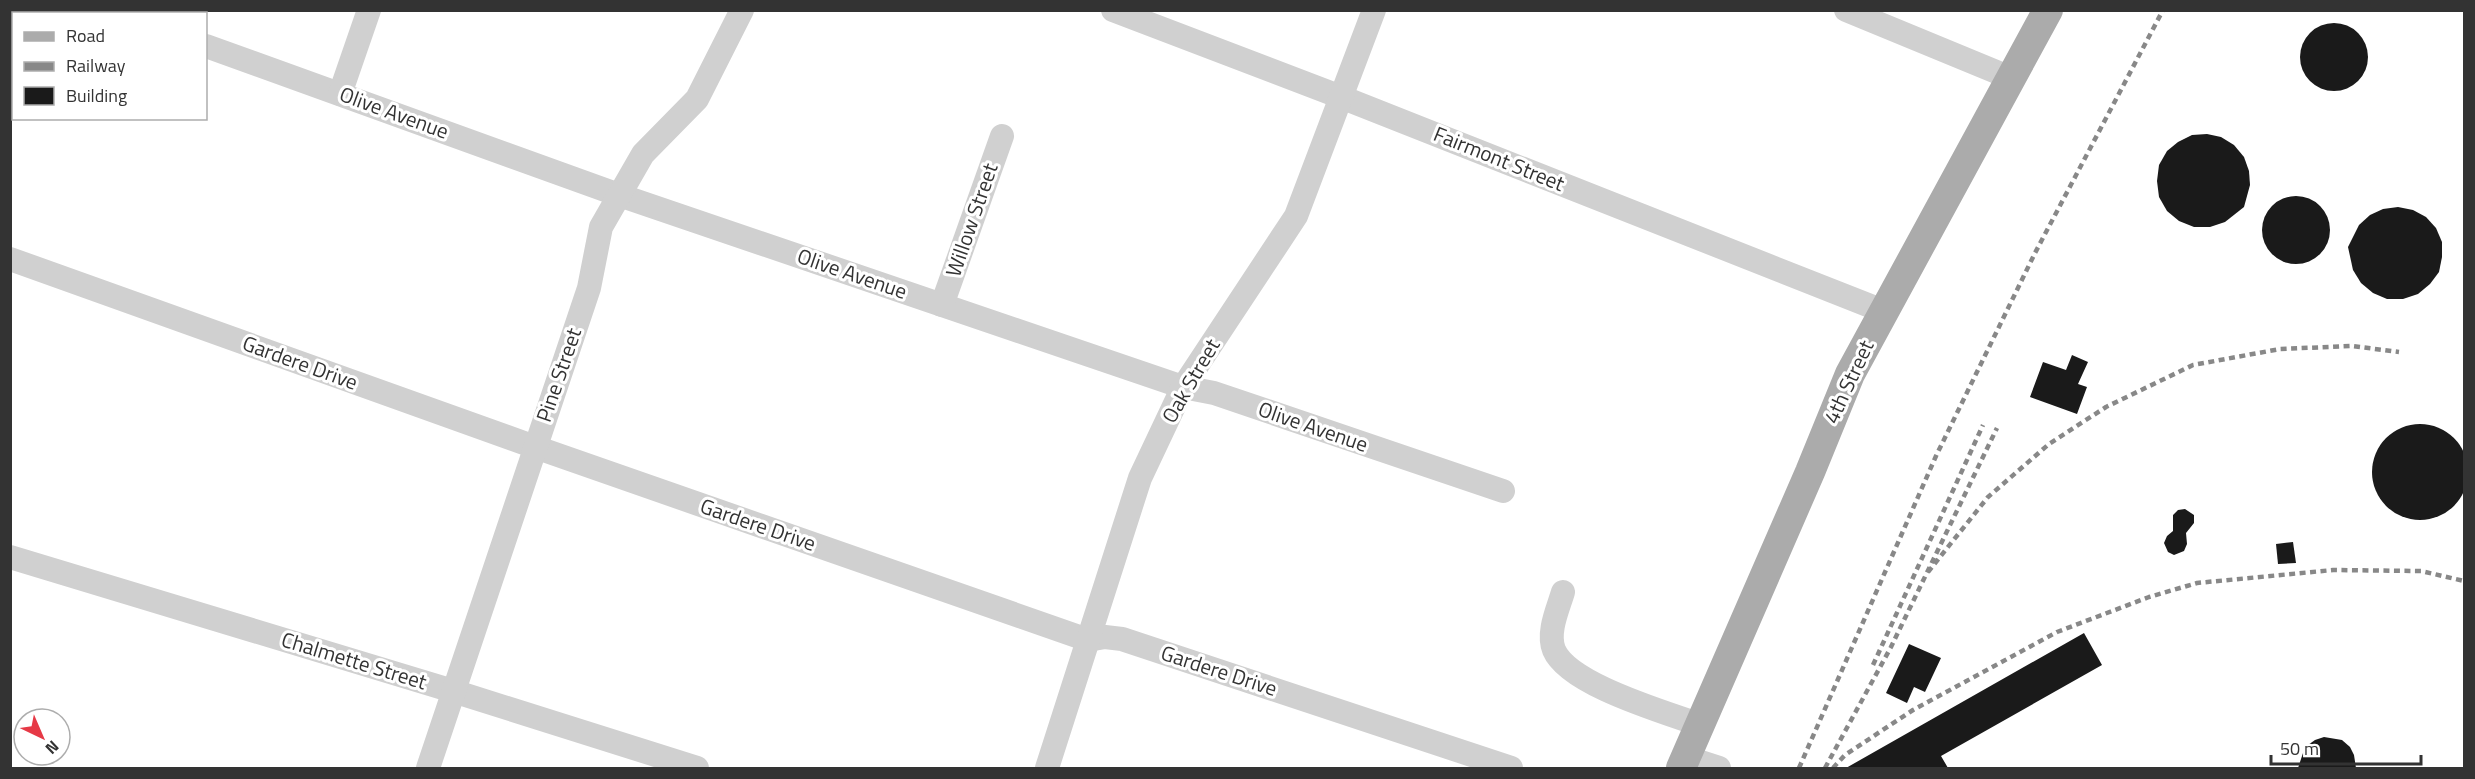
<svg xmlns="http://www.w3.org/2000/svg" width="2475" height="779" viewBox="0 0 2475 779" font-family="'Titillium Web',sans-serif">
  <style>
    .building { fill: #1a1a1a }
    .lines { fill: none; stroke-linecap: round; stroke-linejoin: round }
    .minor { stroke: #d0d0d0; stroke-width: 24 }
    .major { stroke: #ababab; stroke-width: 30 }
    .rail { stroke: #888; stroke-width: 4.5; stroke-dasharray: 6 4.5; stroke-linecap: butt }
    .labels { text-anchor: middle; stroke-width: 6; stroke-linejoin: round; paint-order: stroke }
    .street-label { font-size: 21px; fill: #333; stroke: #fff }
  </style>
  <rect width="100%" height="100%" fill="#fff"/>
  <g class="building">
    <circle cx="2334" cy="57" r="34"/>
    <polygon points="2207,134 2221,137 2234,145 2244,157 2249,171 2250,185 2244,207 2225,222 2210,227 2194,227 2179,221 2167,211 2159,197 2157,181 2159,165 2167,151 2178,142 2192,135"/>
    <circle cx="2296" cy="230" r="34"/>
    <polygon points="2398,207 2413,210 2426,217 2436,228 2442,242 2442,257 2439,272 2430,284 2418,294 2403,299 2387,299 2373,293 2361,283 2353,270 2348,247 2359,225 2370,215 2383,209"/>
    <polygon points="2072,355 2088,362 2078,384 2087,387 2077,414 2030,397 2043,362 2066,370"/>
    <circle cx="2420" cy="472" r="48"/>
    <polygon points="2185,509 2194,515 2194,523 2186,533 2187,544 2184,551 2174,555 2168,552 2164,543 2167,536 2173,531 2173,515 2178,510"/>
    <polygon points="2293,542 2296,563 2278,564 2276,544"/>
    <polygon points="2084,633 2102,665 1941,756 1948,768 1846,768"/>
    <polygon points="1909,644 1941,658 1925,692 1914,687 1907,703 1886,693"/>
    <polygon points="2324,737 2342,740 2350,747 2354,755 2356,768 2298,768 2303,753 2308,745 2315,740"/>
  </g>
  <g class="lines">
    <g class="minor">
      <polyline points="107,10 115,14"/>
      <polyline points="1113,10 1341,97 1883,311"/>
      <polyline points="1846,10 2011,78"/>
      <polyline points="206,46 619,195 1183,387 1214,393 1503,491"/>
      <polyline points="340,94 369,10"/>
      <polyline points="10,259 535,447 1088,640 1105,637 1122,639 1511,768"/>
      <polyline points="942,305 1002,136"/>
      <polyline points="10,557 453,691 697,768"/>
      <path d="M 1563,592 C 1558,609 1547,632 1554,650 C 1569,685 1665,712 1700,725"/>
      <polyline points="1685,757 1719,768"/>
      <polyline points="428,768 589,288 601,227 643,154 697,99 742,10"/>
      <polyline points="1047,768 1140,478 1183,387 1296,216 1374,10"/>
    </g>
    <polyline class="major" points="1681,768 1810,472 1850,374 2048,10"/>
    <g class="rail">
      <polyline points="1928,572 1988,497 2049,444 2106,407 2193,365 2280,349 2352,346 2399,352"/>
      <polyline points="1873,665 1983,425"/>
      <polyline points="1799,768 1936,456 2035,253 2163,10"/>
      <polyline points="1825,768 1891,647 1997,428"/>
      <polyline points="1833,768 1845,755 1913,710 2057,632 2149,597 2197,583 2333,570 2421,571 2464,581"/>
    </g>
  </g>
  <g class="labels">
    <g class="street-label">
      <text transform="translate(394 113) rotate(20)" y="7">Olive Avenue</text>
      <text transform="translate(1499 159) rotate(22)" y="7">Fairmont Street</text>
      <text transform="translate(972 220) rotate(-71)" y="7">Willow Street</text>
      <text transform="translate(852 274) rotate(19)" y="7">Olive Avenue</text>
      <text transform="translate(300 363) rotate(20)" y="7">Gardere Drive</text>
      <text transform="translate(559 375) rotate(-71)" y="7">Pine Street</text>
      <text transform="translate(1191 381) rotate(-60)" y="7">Oak Street</text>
      <text transform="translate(1849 382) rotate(-65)" y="7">4th Street</text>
      <text transform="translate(1313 427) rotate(19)" y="7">Olive Avenue</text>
      <text transform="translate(758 525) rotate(19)" y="7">Gardere Drive</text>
      <text transform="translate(354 661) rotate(17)" y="7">Chalmette Street</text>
      <text transform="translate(1219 671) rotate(18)" y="7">Gardere Drive</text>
    </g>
  </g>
  <rect width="2475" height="779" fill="none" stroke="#333333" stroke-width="24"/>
  <rect x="12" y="12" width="195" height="108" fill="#ffffff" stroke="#adadad" stroke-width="1.5"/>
  <rect x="24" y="32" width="30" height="9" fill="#ababab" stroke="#adadad" stroke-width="1.5"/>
  <text x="66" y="42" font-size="18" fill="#333333">Road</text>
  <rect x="24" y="62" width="30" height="9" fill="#888888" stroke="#adadad" stroke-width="1.5"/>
  <text x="66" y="72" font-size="18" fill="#333333">Railway</text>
  <rect x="24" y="87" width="30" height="18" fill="#1a1a1a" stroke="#adadad" stroke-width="1.5"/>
  <text x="66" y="102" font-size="18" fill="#333333">Building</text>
  <g transform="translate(42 737) rotate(136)"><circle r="28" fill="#ffffff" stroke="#adadad" stroke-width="1.5"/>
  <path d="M0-4.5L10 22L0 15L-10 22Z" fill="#e63946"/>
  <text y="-9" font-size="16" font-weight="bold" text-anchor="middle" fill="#333333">N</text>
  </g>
  <path d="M2271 755v9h150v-9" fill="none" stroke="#333333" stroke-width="3"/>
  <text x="2280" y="755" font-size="18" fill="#333333" stroke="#ffffff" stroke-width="4.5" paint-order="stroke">50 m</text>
</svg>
